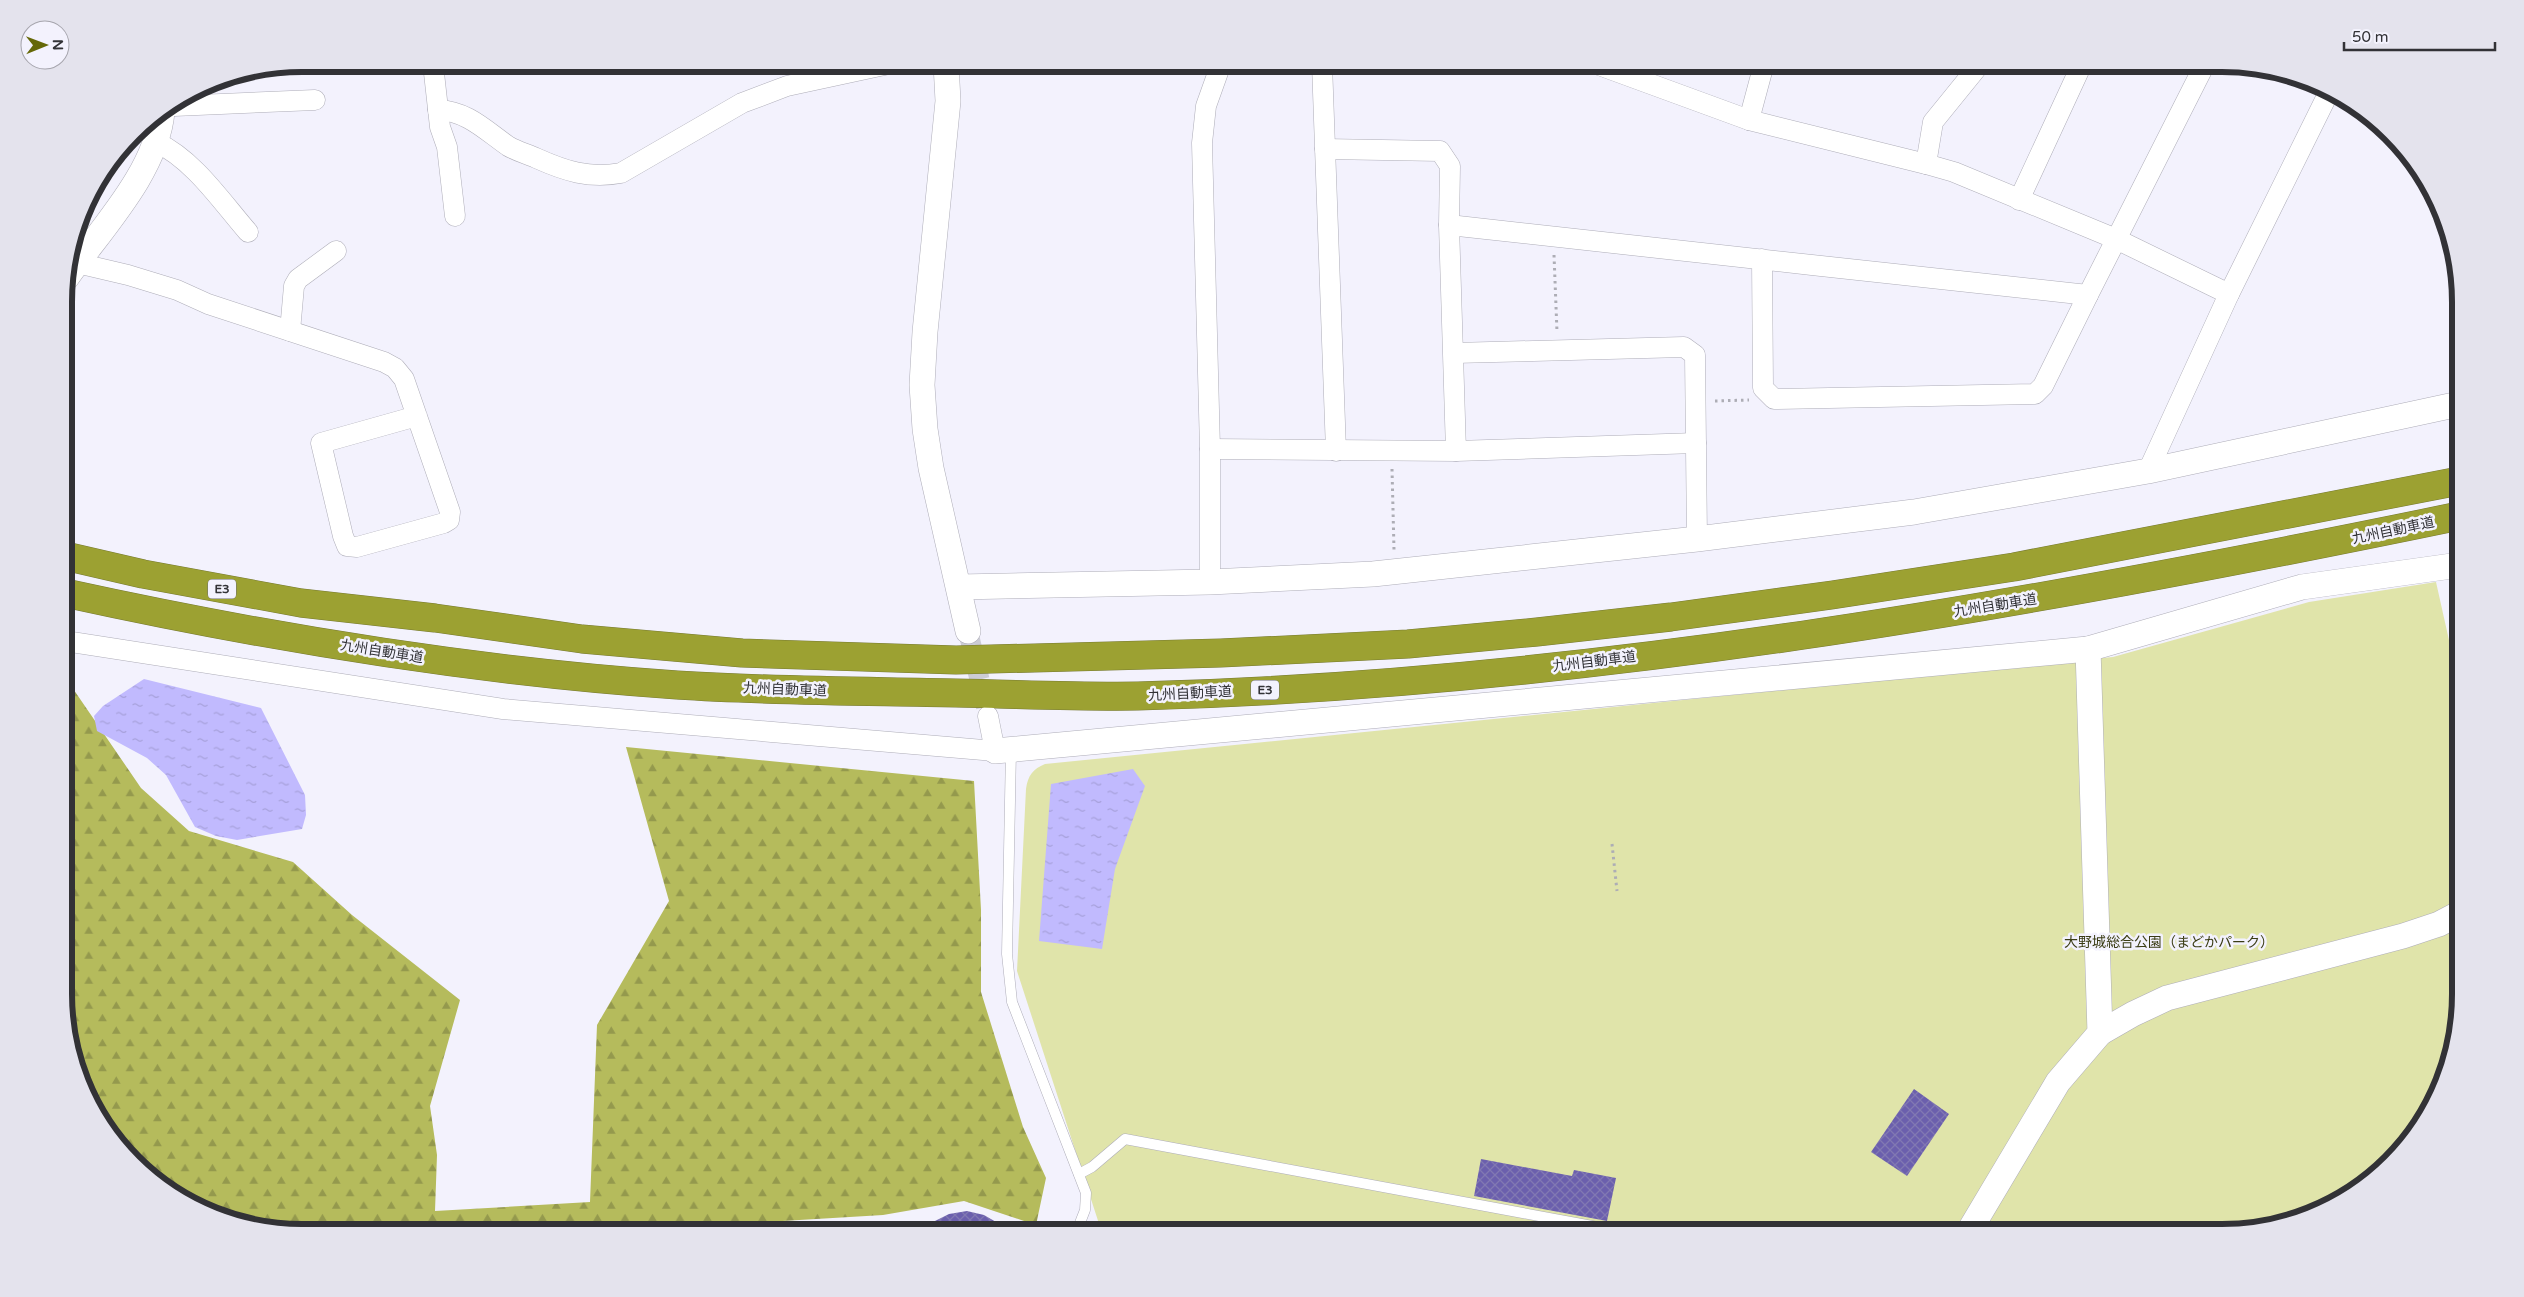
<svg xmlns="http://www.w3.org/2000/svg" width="2524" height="1297" viewBox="0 0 2524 1297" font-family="'Varela Round','Noto Sans JP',sans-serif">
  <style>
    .forest { fill: url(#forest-firs) }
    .park { fill: #e0e4aa }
    .water { fill: url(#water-ripples) }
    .building { fill: url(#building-cross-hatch) }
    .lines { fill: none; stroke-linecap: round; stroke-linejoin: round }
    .minor-tunnel { stroke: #ccccd5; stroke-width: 20; stroke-dasharray: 20 10; stroke-linecap: butt }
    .service-casing { stroke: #aeadb8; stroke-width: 11 }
    .minor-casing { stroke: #aeadb8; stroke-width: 21 }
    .tertiary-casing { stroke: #aeadb8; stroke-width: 26 }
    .motorway-casing { stroke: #777a33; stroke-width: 29 }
    .path { stroke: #adadb5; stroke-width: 3; stroke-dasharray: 2.5 4; stroke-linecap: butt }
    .service { stroke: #fff; stroke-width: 10 }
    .minor { stroke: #fff; stroke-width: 20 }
    .tertiary { stroke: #fff; stroke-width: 25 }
    .motorway { stroke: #9ca132; stroke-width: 28 }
    .labels { text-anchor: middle; stroke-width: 5; stroke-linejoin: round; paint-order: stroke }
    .shield { fill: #f3f2fd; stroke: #6c6c72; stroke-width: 1 }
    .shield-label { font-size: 12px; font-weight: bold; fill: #323236 }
    .street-label { font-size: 14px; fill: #323236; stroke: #f3f2fd }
    .park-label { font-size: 14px; fill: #3a3c14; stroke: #f3f2fd }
    .rim { fill: none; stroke: #323236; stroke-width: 6 }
  </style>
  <defs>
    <pattern id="forest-firs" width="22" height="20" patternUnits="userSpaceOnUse" patternTransform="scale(1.25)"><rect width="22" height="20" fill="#b5bb5c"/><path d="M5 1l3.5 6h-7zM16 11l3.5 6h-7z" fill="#94994d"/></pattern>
    <pattern id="water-ripples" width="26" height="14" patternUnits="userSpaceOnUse" patternTransform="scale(1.25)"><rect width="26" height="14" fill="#c1bafe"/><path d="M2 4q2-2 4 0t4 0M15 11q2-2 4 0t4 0" fill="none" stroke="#a6a0da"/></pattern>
    <pattern id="building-cross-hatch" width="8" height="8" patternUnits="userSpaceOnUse" patternTransform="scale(1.25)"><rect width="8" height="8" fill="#6b5fad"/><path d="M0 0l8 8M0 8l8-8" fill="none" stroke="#8178b2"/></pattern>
  </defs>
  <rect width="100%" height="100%" fill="#f3f2fd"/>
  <polygon class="forest" points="65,677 141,788 189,831 293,862 352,915 460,1000 430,1106 437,1155 435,1211 590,1202 597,1025 669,901 626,747 974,781 981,910 981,992 1023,1127 1046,1178 1036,1225 964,1201 883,1215 766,1222 763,1233 305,1233 305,1231 268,1225 197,1209 113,1139 82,1085 66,1026"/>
  <path class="park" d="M 2436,582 L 2459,685 L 2460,994 L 2436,1100 L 2401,1152 L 2354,1193 L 2298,1221 L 2236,1233 L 1102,1233 L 1017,971 L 1026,789 C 1028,775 1033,769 1045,764 L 2113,657 L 2309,602 Z"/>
  <g class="water">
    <polygon points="144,679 261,708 305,795 306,815 302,829 237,840 216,836 195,827 166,775 147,758 97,731 94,716 103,706"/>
    <polygon points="1133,769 1145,786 1115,869 1102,949 1039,941 1051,784"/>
  </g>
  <g class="building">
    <polygon points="1914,1089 1949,1114 1907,1176 1871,1152"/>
    <polygon points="1481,1159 1572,1176 1574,1170 1616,1178 1607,1221 1474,1196"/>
    <polygon points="967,1211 984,1215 1015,1233 911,1233 949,1214"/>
  </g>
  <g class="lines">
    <polyline class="minor-tunnel" points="968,631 986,707"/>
    <g class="service-casing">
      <g id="service">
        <polyline points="1011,750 1007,954 1012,1002 1086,1193 1085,1210 1076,1233"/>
        <polyline points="1079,1174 1092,1167 1125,1139 1630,1233"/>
        <polyline points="1938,1233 1948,1233"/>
      </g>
    </g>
    <g class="minor-casing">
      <g id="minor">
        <polyline points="433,64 440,127 447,147 455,216"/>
        <polyline points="1322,64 1336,451"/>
        <polyline points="1596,64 1749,120 1926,164 1933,122 1976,69 1962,64"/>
        <polyline points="174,106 315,100"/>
        <path d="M 438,110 C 467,111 485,130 508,146 C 516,151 527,154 536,158 C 565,171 589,179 621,173 L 742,103 L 787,86 L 889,64"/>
        <polyline points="1749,120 1764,64"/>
        <path d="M 156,142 C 194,160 221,201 248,232"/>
        <polyline points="1325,149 1440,151 1450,166 1449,225 1456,451"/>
        <polyline points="1926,164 1954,172 2116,239 2229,294"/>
        <polyline points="2019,200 2082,64"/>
        <path d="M 1449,225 C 1662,250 1875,271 2088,295 L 2043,386 L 2035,394 L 1774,399 L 1763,388 L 1762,259"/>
        <polyline points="77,263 128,275 177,290 208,304 384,362 395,368 404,379 450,512 449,520 444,523 357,547 347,546 343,536 321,443 417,416"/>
        <polyline points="2088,295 2205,64"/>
        <polyline points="290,331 294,286 298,279 336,251"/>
        <polyline points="1454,353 1684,347 1695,355 1697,539"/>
        <polyline points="1210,449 1456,451 1696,443"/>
        <polyline points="2148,471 2229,294 2330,90"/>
        <polyline points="1210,582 1210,449 1202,143 1206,106 1221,64"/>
        <polyline points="65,641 503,709 995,751 988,716"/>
      </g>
    </g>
    <g class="tertiary-casing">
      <g id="tertiary">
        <polyline points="946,64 948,101 925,332 922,385 925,429 931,468 968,631"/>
        <path d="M 67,277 C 100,230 157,171 162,112"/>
        <polyline points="959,587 1210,582 1373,574 1697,539 1914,512 2148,471 2459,404"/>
        <polyline points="995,751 2088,649 2302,587 2459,565"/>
        <polyline points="2100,1033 2133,1014 2167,998 2403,936 2439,924 2460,913"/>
        <polyline points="1968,1233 2058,1082 2100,1033 2088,649"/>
      </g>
    </g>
    <g class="motorway-casing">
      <g id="motorway">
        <polyline points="65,556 143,574 301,603 435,618 582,639 742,653 956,660 1221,653 1408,644 1537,632 1671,617 1832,595 2014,567 2459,481"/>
        <path d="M 65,593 C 266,637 471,671 677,685 C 769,691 863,691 956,693 C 1016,694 1077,697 1138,696 C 1583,684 2024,606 2459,516"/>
      </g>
    </g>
    <g class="path">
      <polyline points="1554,255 1557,332"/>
      <polyline points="1715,401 1749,400"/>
      <polyline points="1392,469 1394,550"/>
      <polyline points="1612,844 1617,891"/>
    </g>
    <use href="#service" class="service"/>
    <use href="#minor" class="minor"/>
    <use href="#tertiary" class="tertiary"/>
    <use href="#motorway" class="motorway"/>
  </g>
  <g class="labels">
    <g class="shield">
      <rect x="208" y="579.5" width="28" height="19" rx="4"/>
      <rect x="1251" y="680.5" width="28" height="19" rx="4"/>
    </g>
    <g class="shield-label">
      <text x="222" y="593">E3</text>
      <text x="1265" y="694">E3</text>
    </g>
    <g class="street-label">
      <text transform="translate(2393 530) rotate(-12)" y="5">九州自動車道</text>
      <text transform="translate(1995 605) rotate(-9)" y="5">九州自動車道</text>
      <text transform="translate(382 651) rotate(9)" y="5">九州自動車道</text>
      <text transform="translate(1594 661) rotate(-7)" y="5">九州自動車道</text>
      <text transform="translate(785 689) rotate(2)" y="5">九州自動車道</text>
      <text transform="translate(1190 693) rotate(-3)" y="5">九州自動車道</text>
    </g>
    <g class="park-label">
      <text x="2169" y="947">大野城総合公園（まどかパーク）</text>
    </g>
  </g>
  <path d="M0 0H2524V1297H0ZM302 72H2222A230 230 0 0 1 2452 302V994A230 230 0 0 1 2222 1224H302A230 230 0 0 1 72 994V302A230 230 0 0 1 302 72Z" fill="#e4e3ed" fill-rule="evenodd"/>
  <path class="rim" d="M302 72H2222A230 230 0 0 1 2452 302V994A230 230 0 0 1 2222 1224H302A230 230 0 0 1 72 994V302A230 230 0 0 1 302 72Z"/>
  <g transform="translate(45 45) rotate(89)"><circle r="24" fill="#f3f2fd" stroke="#a6a5ad"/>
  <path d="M0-4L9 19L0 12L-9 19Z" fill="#656807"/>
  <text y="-8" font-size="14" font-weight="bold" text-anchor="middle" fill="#323236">N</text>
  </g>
  <path d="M2344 42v8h151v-8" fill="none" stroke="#323236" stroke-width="2.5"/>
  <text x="2352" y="42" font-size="15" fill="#323236" stroke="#f3f2fd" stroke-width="4" paint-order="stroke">50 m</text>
</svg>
